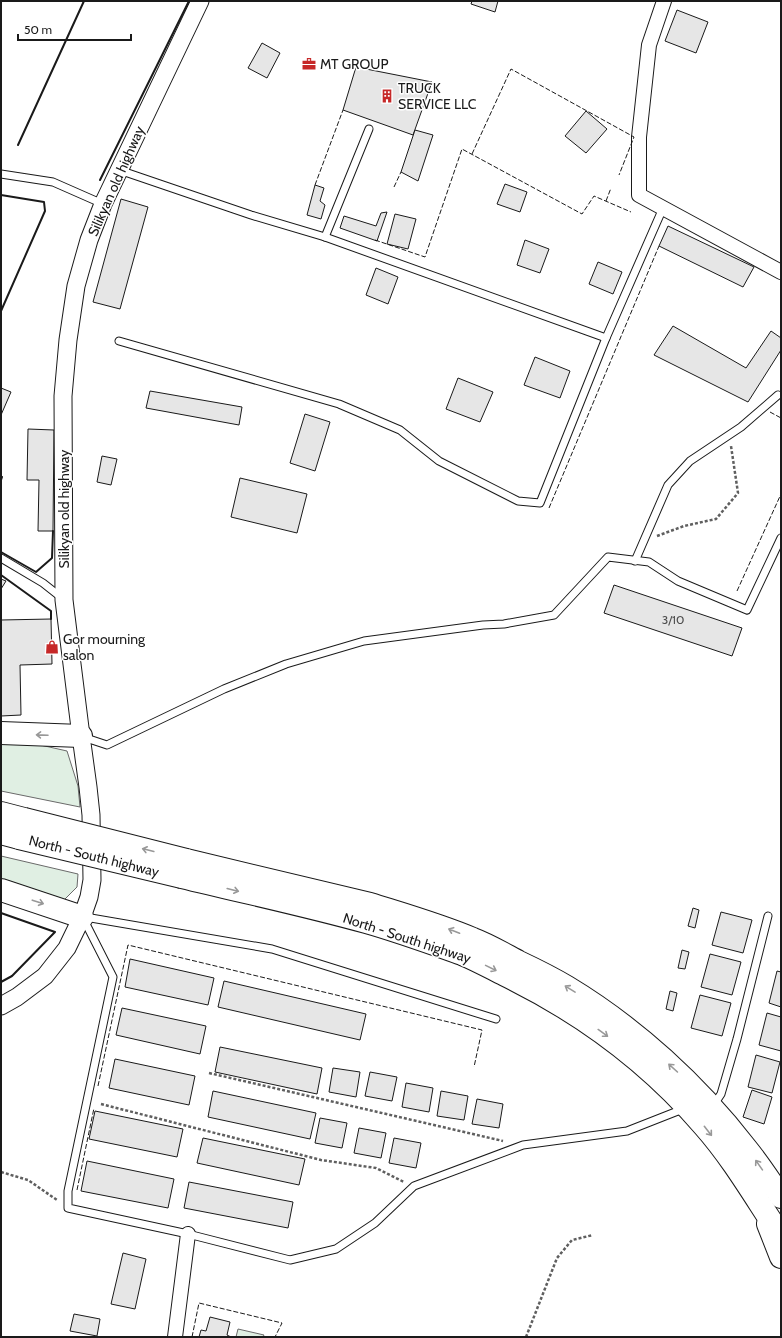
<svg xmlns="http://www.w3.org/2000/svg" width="782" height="1338" viewBox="0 0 782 1338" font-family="Cabin,sans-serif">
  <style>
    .green { fill: #e0efe3; stroke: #6a6a6a }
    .building { fill: #e6e6e6; stroke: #1a1a1a }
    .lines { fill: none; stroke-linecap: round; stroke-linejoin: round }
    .service-casing { stroke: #1a1a1a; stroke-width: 9 }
    .minor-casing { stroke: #1a1a1a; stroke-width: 16 }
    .tertiary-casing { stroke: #1a1a1a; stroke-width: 19 }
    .trunk-casing { stroke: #1a1a1a; stroke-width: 24 }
    .path { stroke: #5f5f5f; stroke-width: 2.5; stroke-dasharray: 3 2; stroke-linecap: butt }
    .service { stroke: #fff; stroke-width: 7 }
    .minor { stroke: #fff; stroke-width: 14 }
    .tertiary { stroke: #fff; stroke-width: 17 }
    .trunk { stroke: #fff; stroke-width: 22 }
    .trunk-bridge-casing { stroke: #1a1a1a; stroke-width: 24; stroke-linecap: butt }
    .trunk-bridge { stroke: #fff; stroke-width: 22 }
    .fence { stroke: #1a1a1a; stroke-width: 1; stroke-dasharray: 5 2; stroke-linecap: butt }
    .wall { stroke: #1a1a1a; stroke-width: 2 }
    .oneway { stroke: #989898 }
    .labels { text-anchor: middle; stroke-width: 3; stroke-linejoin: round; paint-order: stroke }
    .number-label { font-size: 12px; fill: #4d4d4d }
    .poi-label { font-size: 14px; fill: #1a1a1a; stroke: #fff; text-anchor: start }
    .street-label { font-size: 14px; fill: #1a1a1a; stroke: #fff }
  </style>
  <rect width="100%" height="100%" fill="#fff"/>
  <g class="green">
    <polygon points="1,742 36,744 67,751 78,786 80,807 1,791"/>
    <polygon points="1,856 78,874 77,887 63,901 1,883"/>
    <polygon points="238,1329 264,1335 263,1337 236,1337"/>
  </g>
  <g class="building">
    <polygon points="472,1 498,1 495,12 471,4"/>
    <polygon points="677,10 708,22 696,53 665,41"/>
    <polygon points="262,43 280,53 267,78 248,68"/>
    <polygon points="356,67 432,82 413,135 343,110"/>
    <polygon points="586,111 607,129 586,153 565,136"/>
    <polygon points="415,130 433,135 418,181 401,172"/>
    <polygon points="505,184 527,192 520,212 497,204"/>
    <polygon points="315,185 324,188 320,201 325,205 321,219 307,215"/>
    <polygon points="121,199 148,207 120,309 93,302"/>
    <polygon points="387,212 377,241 340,228 344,216 376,226 381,213"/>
    <polygon points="395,214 416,219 408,249 387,244"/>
    <polygon points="668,226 754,267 743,287 659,246"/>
    <polygon points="525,240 549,249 540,273 517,265"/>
    <polygon points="598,262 622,272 613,294 589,284"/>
    <polygon points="376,268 398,277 388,304 366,295"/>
    <polygon points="673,326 746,368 771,331 781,338 781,350 748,402 654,355"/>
    <polygon points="535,357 570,371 560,398 524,385"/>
    <polygon points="458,378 493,392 480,422 446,409"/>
    <polygon points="1,388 11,392 1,415"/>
    <polygon points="150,391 242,407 239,425 146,408"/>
    <polygon points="305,414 330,422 315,471 290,463"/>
    <polygon points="28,429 54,430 53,531 38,531 39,480 27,480"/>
    <polygon points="102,456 117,459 111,485 97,482"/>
    <polygon points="240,478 307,494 297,533 231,517"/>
    <polygon points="1,579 6,581 1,589"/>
    <polygon points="614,585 742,628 732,656 604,613"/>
    <polygon points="51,619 52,664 20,665 21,715 1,716 1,620"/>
    <polygon points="693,908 699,910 695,928 688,926"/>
    <polygon points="721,912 752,920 743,953 712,945"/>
    <polygon points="682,950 689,952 685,969 678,968"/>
    <polygon points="710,954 741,962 732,995 701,987"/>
    <polygon points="130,959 214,978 208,1005 125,987"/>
    <polygon points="777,971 781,972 781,1007 769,1003"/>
    <polygon points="224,981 366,1014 360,1040 218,1007"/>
    <polygon points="670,991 677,993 673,1011 666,1009"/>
    <polygon points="700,995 731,1003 722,1036 691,1028"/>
    <polygon points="122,1008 206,1026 200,1054 116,1035"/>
    <polygon points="767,1013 781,1017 781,1051 759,1045"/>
    <polygon points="220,1047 322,1068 317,1094 215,1072"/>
    <polygon points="756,1055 780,1062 772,1093 748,1087"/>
    <polygon points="115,1059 195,1076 189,1105 109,1088"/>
    <polygon points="333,1068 360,1072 356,1097 329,1092"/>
    <polygon points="370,1072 397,1077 392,1101 365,1096"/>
    <polygon points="406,1083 433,1088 429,1112 402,1107"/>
    <polygon points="752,1090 772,1097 764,1124 743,1117"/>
    <polygon points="213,1091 316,1113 310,1139 208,1117"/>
    <polygon points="441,1091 468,1096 464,1120 437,1116"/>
    <polygon points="477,1099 503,1104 499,1128 472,1124"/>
    <polygon points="95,1111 183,1129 177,1157 89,1139"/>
    <polygon points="320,1118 347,1123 342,1148 315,1143"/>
    <polygon points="359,1128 386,1133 381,1158 354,1153"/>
    <polygon points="203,1138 305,1159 299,1185 197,1163"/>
    <polygon points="394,1138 421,1143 416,1168 389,1163"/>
    <polygon points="87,1161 174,1179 168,1208 81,1191"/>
    <polygon points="189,1182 293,1202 288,1228 184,1208"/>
    <polygon points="123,1253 146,1259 135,1309 111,1304"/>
    <polygon points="74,1314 100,1319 97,1336 70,1331"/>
    <polygon points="210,1317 230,1322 227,1335 231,1337 199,1337 201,1330 206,1331"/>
  </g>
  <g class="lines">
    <g class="service-casing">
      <g id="service">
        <polyline points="119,170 251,215 325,237 606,338"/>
        <polyline points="1,174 53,182 103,204"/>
        <polyline points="325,237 369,129"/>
        <polyline points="119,341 339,404 400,430 439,461 518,501 540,503 606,338 663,208"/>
        <polyline points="1,558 43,583 62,598"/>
        <polyline points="635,561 668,485 690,461 741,427 778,395"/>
        <polyline points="83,737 107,745 224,689 286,664 364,641 483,625 504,624 554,615 608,557 649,562 678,581 747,610 781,538"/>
        <polyline points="85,917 272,949 496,1019"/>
        <polyline points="83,918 113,977 68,1191 68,1208 188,1234 290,1260 336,1249 375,1223 414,1186 523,1145 627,1131 683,1109"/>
        <polyline points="713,1106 721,1094 737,1039 768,916"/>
      </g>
    </g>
    <g class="minor-casing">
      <g id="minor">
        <polyline points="664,1 649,45 639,137 639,195 781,272"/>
        <polyline points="175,1337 188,1234"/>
      </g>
    </g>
    <g class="tertiary-casing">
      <polyline id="tertiary" points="1,1006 17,997 45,976 67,948 82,917 89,897 92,880 91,815 88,787 81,736 64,600 63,396 68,340 76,286 89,240 103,204 200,1"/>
    </g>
    <g class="trunk-casing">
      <g id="trunk">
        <polyline points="1,733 81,736"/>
        <polyline points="1,813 24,819"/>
        <polyline points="1,833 19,838"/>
        <path d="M 186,860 L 370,904 C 405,915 440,925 473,939 C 489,945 504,954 519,962 C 536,970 552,978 567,987 C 635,1028 697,1085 746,1148 C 759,1164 770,1181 781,1197"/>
        <path d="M 182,877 C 243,892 305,905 366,922 C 398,931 431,943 462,954 C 477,960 491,968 505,975 C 581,1012 649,1062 704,1126 C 734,1160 756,1199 781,1236"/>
        <polyline points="1,890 82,917"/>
        <polyline points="768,1224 781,1257"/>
      </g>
    </g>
    <g class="path">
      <polyline points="657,536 684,526 716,519 738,493 731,446"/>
      <polyline points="209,1073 503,1141"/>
      <polyline points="101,1104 321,1160 376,1168 404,1182"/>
      <polyline points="1,1172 28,1180 57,1200"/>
      <polyline points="526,1337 557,1258 572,1240 593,1235"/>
    </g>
    <use href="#service" class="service"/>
    <use href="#minor" class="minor"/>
    <use href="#tertiary" class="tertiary"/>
    <use href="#trunk" class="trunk"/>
    <g class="trunk-bridge-casing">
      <g id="trunk-bridge">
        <polyline points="24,819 186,860"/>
        <polyline points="19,838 182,877"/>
      </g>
    </g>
    <use href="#trunk-bridge" class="trunk-bridge"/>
    <g class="fence">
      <polyline points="472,154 511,69 634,137 619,175"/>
      <polyline points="315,185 343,110"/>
      <polyline points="394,187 401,172"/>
      <polyline points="606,201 611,188"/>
      <polyline points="375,240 425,257 462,149 582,214 594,196 631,212"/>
      <polyline points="770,412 781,418"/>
      <polyline points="549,508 659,246"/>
      <polyline points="737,591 781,494"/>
      <polyline points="98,1086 128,945 482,1030 474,1067"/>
      <polyline points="77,1190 94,1108"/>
      <polyline points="192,1337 199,1303 282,1323 275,1337"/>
    </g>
    <g class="wall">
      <polyline points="18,145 84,1"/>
      <polyline points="100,180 189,1"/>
      <polyline points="1,195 44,202 45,211 1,311"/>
      <polyline points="1,480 2,477"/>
      <polyline points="1,552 36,572 52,558 53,531"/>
      <polyline points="1,575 51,611 51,619"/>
      <polyline points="1,913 55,932 12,976 1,982"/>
    </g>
  </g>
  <defs><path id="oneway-shaft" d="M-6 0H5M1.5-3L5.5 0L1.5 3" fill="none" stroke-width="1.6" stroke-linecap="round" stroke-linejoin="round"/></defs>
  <g class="oneway">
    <use href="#oneway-shaft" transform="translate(42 735) rotate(-178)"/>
    <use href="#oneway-shaft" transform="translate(148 850) rotate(-166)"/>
    <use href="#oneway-shaft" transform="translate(233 890) rotate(14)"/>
    <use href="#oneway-shaft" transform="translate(38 902) rotate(18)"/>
    <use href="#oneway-shaft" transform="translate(454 931) rotate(-159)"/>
    <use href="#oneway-shaft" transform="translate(491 968) rotate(26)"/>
    <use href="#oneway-shaft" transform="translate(570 989) rotate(-148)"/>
    <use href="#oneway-shaft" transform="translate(603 1033) rotate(36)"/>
    <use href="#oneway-shaft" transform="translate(673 1068) rotate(-138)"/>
    <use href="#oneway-shaft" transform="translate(708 1131) rotate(52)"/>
    <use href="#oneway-shaft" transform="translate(759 1165) rotate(-125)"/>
  </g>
  <defs>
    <g id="office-bare" transform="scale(1.08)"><path d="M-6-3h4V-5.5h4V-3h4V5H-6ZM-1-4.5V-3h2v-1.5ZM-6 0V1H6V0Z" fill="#c62828" stroke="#fff" stroke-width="2.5" paint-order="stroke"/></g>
    <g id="building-bare" transform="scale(1.08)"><path d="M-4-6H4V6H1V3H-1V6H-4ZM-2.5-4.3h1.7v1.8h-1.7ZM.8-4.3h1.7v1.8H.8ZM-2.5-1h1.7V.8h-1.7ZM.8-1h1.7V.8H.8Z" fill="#c62828" stroke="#fff" stroke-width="2.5" paint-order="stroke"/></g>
    <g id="shop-bare" transform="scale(1.08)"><path d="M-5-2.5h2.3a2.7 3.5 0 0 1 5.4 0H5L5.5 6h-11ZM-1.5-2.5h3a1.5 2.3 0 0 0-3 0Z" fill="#c62828" stroke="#fff" stroke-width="2.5" paint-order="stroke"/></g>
  </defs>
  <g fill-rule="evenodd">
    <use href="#office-bare" x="309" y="64"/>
    <use href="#building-bare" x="387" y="96"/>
    <use href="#shop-bare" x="52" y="647"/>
  </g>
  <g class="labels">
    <g class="number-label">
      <text x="673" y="624">3/10</text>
    </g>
    <g class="poi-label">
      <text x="320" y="69">MT GROUP</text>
      <text x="398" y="93">TRUCK<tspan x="398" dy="16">SERVICE LLC</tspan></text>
      <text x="63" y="644">Gor mourning<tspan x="63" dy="16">salon</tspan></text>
    </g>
    <g class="street-label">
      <text transform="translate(116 181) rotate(-66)" y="5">Silikyan old highway</text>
      <text transform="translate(64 509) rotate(-90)" y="5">Silikyan old highway</text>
      <text transform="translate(94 856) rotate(14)" y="5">North - South highway</text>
      <text transform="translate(407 938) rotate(18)" y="5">North - South highway</text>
    </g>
  </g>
  <rect width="782" height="1338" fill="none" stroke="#1a1a1a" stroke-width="4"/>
  <path d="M18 34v6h113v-6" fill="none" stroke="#1a1a1a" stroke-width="2"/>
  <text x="24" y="34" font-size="12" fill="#1a1a1a" stroke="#ffffff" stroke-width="3" paint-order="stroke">50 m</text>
</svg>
